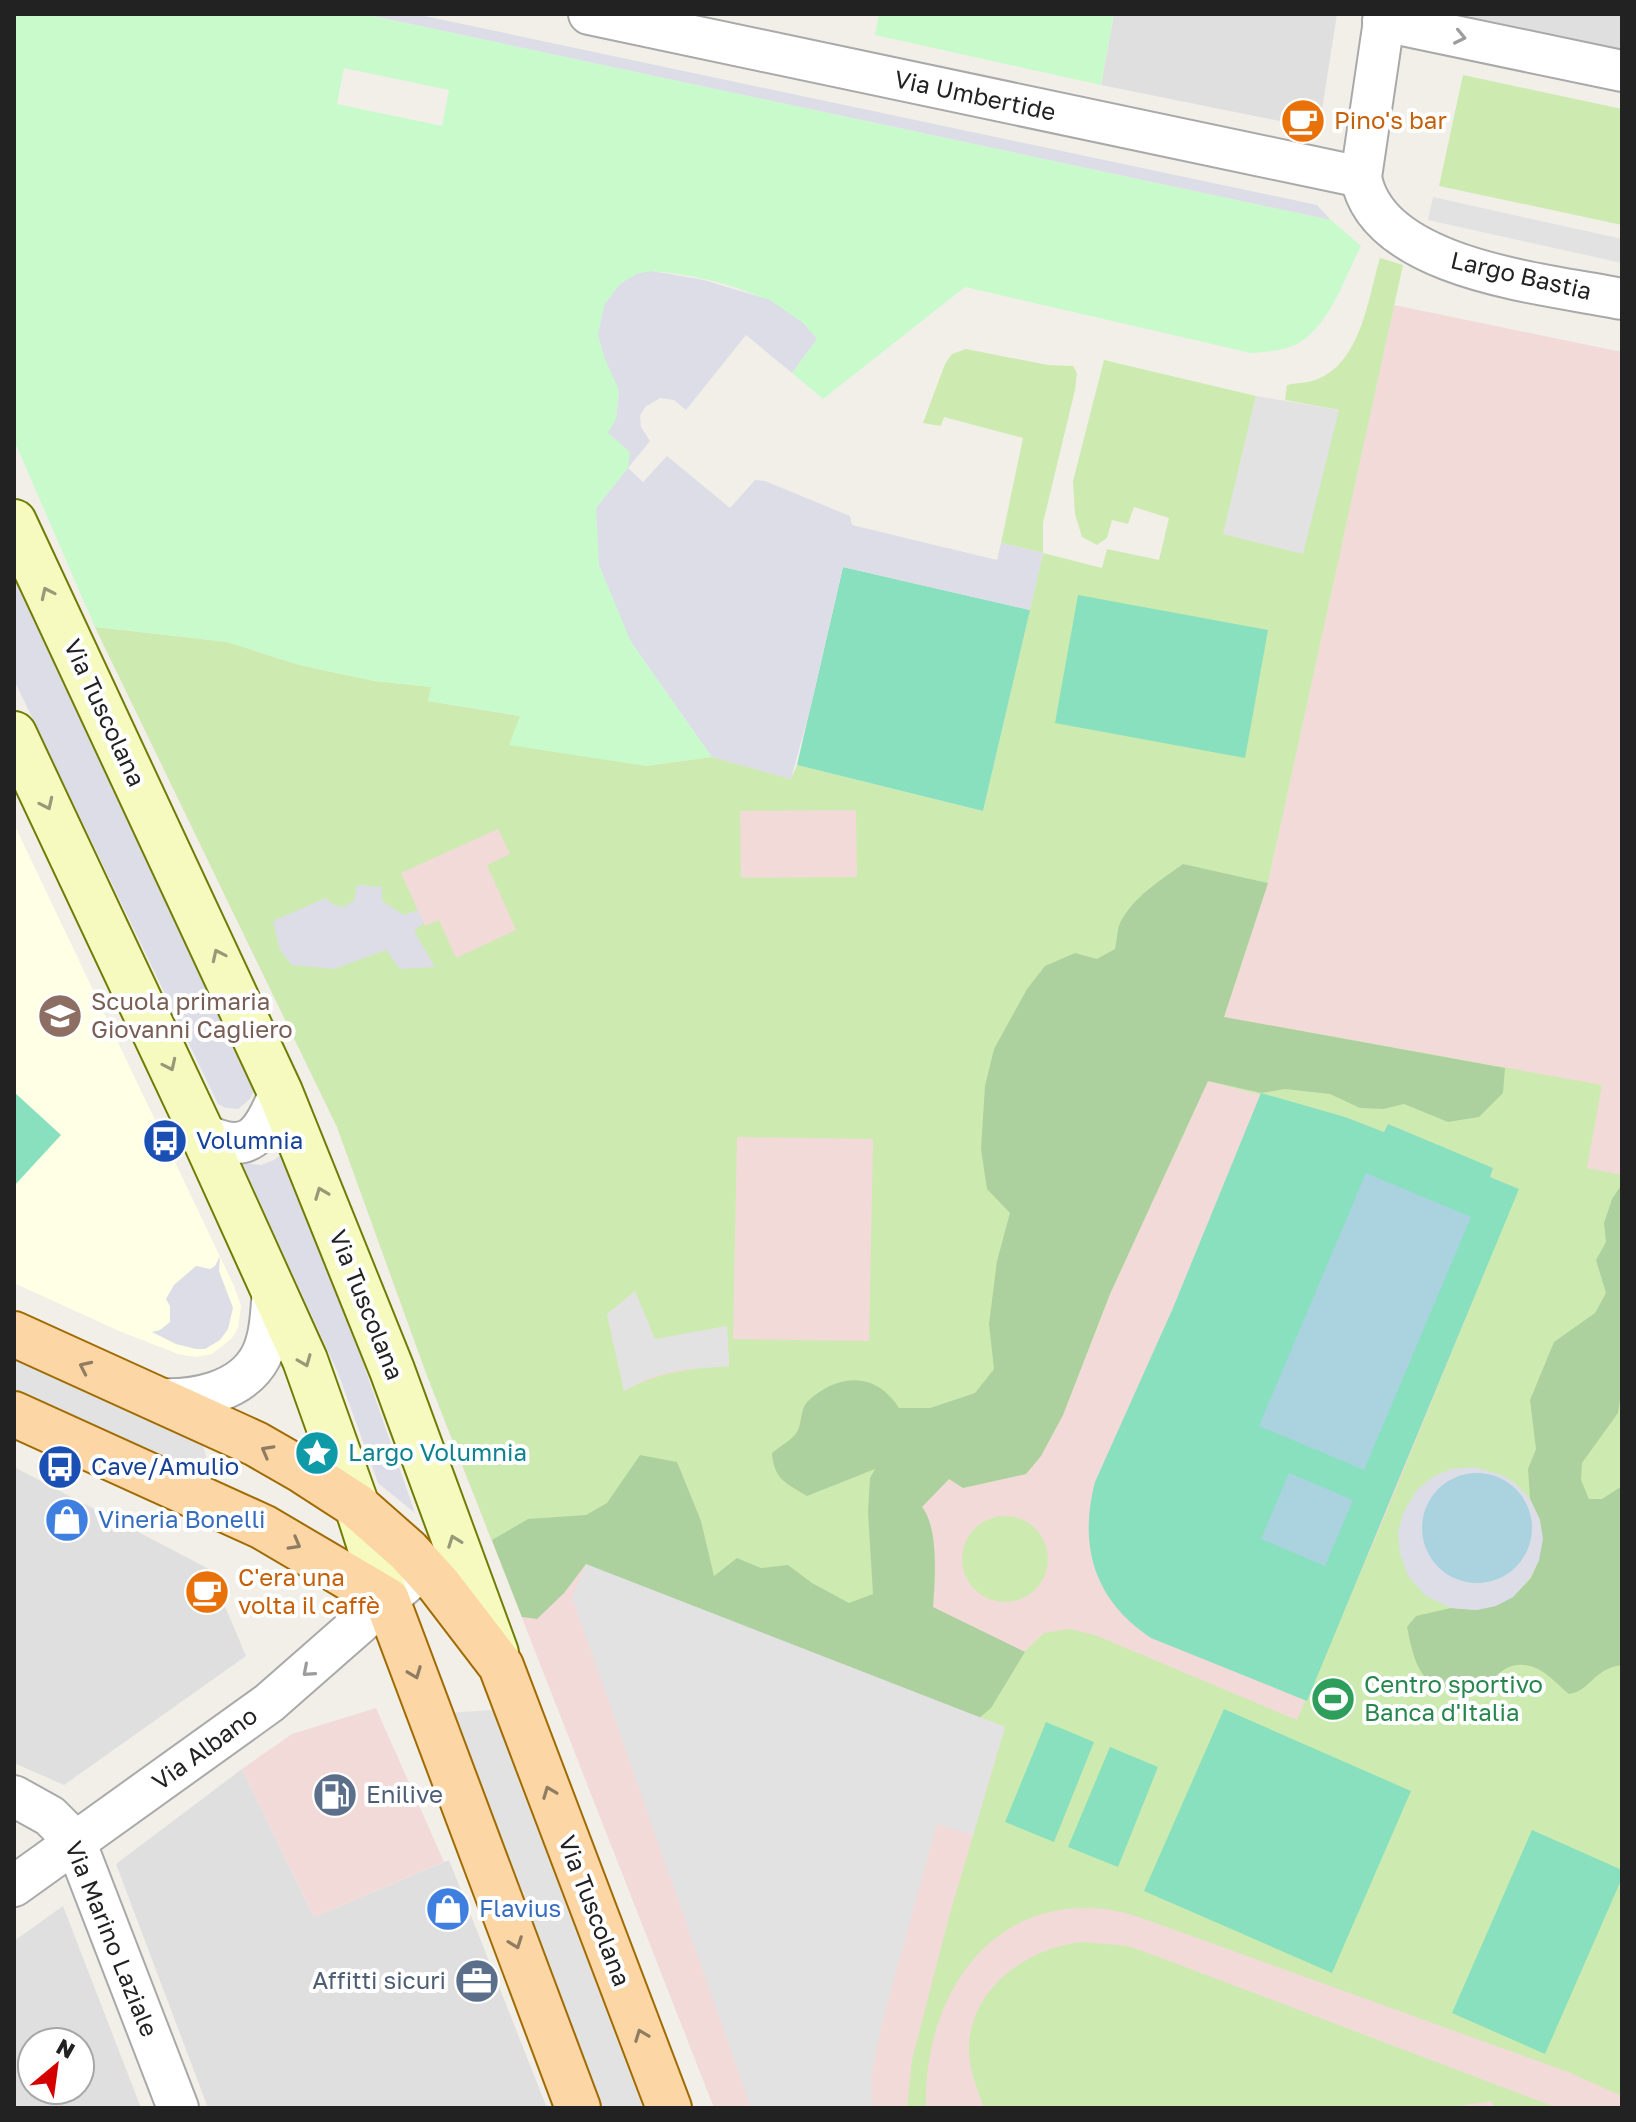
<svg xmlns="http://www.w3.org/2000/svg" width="1636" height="2122" viewBox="0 0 1636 2122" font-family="'Golos Text',sans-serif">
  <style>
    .residential { fill: #e0dfdf; fill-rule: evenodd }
    .commercial { fill: #f2dad9 }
    .education { fill: #ffffe5 }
    .grass { fill: #cdebb0; fill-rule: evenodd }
    .forest { fill: #add19e }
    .park { fill: #c8facc; fill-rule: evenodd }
    .pitch { fill: #88e0be }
    .parking { fill: #e2e2e2 }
    .plaza { fill: #dddde8; fill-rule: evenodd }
    .water { fill: #aad3df }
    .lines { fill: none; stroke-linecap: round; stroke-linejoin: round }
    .minor-casing { stroke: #a9a9a9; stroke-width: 44 }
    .secondary-casing { stroke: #707d05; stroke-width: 48 }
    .primary-casing { stroke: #a06b00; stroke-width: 48 }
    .minor { stroke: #fff; stroke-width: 40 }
    .secondary { stroke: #f7fabf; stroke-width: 44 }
    .primary { stroke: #fcd6a4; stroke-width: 44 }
    .oneway { stroke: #9c9c9c }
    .oneway2 { stroke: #979978 }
    .oneway3 { stroke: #8f7c63 }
    .labels { text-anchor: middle; stroke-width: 8; stroke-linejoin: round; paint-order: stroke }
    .street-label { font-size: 24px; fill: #222; stroke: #fff }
    .food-label { font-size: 24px; fill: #c56008; stroke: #fff; text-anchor: start }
    .education-label { font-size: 24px; fill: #785e54; stroke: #fff; text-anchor: start }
    .transit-label { font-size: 24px; fill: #164399; stroke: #fff; text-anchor: start }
    .culture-label { font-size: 24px; fill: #0d838f; stroke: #fff; text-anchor: start }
    .shop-label { font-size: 24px; fill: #366cbe; stroke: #fff; text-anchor: start }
    .leisure-label { font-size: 24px; fill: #27864d; stroke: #fff; text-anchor: start }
    .service-label { font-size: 24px; fill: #4e5e75; stroke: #fff; text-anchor: start }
  </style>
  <rect width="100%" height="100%" fill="#f2efe9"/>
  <g class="residential">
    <polygon points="1114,14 1337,14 1319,129 1101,85"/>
    <polygon points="1428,14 1622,14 1622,55"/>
    <polygon points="14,1467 209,1569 246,1656 64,1785 14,1763"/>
    <polygon points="242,1769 314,1917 449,1860 547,2108 208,2108 116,1864"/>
    <path d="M 63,1906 L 141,2108 L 14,2108 L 14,1941 ZM 80,2042 L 80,2090 L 32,2090 L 32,2042 Z"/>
  </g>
  <g class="commercial">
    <polygon points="1394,305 1622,352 1622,2108 714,2108 426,1373 337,1127 95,627 227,642 646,766 712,757 1268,883"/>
    <polygon points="376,1708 444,1862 314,1917 242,1769 292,1734"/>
  </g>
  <polygon class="education" points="14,824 234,1286 241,1306 238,1328 232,1338 212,1354 196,1357 178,1354 119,1331 14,1283"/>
  <g class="grass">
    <polygon points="1463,75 1622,109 1622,225 1439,186"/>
    <path d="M 1380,258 L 1403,265 L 1268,883 L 1224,1017 L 1602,1085 L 1587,1168 L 1622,1175 L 1622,2096 L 1568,2072 L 1175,1930 C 1152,1922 1129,1912 1105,1909 C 986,1896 923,2002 926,2108 L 907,2108 L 912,2060 L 949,1917 L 1005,1727 L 586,1564 L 564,1593 L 522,1617 L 426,1373 L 337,1127 L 95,627 L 227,642 L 299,665 L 375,681 L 432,687 L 428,701 L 521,716 L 510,744 L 646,766 L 712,757 L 791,779 L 797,765 L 983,811 L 1043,553 L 1001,543 L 1023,438 L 944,417 L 941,426 L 923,423 L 945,364 L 952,354 L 966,349 L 1048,365 L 1073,366 L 1077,373 L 1075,390 L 1043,523 L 1043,553 L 1102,568 L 1107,549 L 1159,560 L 1169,518 L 1134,507 L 1128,524 L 1112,520 L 1107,538 L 1097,545 L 1082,537 L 1075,514 L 1073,481 L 1104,360 L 1256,396 L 1224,533 L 1339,410 L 1285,400 L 1287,385 C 1295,383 1304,383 1312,381 C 1361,367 1368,298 1380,258 ZM 856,810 L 857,877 L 741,878 L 740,811 ZM 498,829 L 510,854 L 487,865 L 516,930 L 456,958 L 439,920 L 425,926 L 401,873 ZM 1208,1081 L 1345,1117 L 1384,1132 L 1388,1124 L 1493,1169 L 1490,1177 L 1518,1189 L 1389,1506 L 1297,1720 L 1095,1635 L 1069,1629 L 1044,1633 L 1024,1652 L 933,1608 C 935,1581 939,1528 922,1507 L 949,1479 L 963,1488 L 1026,1474 L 1041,1456 L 1063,1415 L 1110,1294 ZM 737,1137 L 873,1139 L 869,1341 L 733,1339 ZM 635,1292 L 655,1340 L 727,1326 L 729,1366 C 688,1369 661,1371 624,1391 L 607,1314 Z"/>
    <circle cx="1005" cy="1559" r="43"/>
    <path d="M 1083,1942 L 1128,1946 L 1164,1959 L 1558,2108 L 1494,2108 L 1492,2101 L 1446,2108 L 984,2108 C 978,2091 970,2072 969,2054 C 966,1991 1026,1947 1083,1942 Z"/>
  </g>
  <g class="forest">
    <path d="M 1183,864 L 1268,883 L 1224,1017 L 1505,1068 L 1503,1093 L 1479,1117 L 1448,1122 L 1404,1104 L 1383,1109 L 1360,1108 L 1330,1094 L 1285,1089 L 1261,1093 L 1208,1081 L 1110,1294 L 1063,1415 L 1041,1456 L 1026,1474 L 963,1488 L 949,1479 L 922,1507 C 939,1528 935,1581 933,1607 L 1025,1652 L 991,1708 L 952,1741 L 586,1564 L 564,1593 L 537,1619 L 522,1617 L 492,1540 L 528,1519 L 586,1515 L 607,1503 L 640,1455 L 677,1462 L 701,1521 L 714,1576 L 737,1558 L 761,1568 L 788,1565 L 812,1583 L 849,1603 L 873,1594 L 868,1512 L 870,1478 L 875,1469 L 807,1496 C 786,1483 774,1480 772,1453 C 779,1447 792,1440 797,1432 C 802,1423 800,1410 807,1402 C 837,1373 876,1371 899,1408 L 930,1408 L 975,1393 L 994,1369 L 989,1324 L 997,1261 L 1010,1213 L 987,1189 L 981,1149 L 985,1086 L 994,1049 L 1027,989 L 1045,966 L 1075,953 L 1097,959 L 1115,949 C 1117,941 1117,930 1120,923 C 1133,897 1161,880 1183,864 Z"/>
    <path d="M 1622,1184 L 1622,1386 L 1618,1413 L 1582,1463 L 1581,1480 L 1589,1499 L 1602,1499 L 1622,1486 L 1622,1665 C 1592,1669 1591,1691 1569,1694 C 1555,1683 1543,1666 1523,1665 C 1502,1663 1493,1683 1476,1691 C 1465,1696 1457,1695 1446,1691 C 1417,1681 1413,1655 1407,1627 L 1416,1616 L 1451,1608 L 1477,1610 L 1513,1597 L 1531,1578 L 1539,1560 L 1540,1520 L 1530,1499 L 1528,1469 L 1536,1449 L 1530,1400 L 1554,1342 L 1595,1313 L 1606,1293 L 1596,1260 L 1606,1242 L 1604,1223 L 1612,1199 Z"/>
  </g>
  <g class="park">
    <path d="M 14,14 L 364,14 L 1331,220 L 1361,246 C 1344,279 1329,328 1295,345 C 1281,351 1266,352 1251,353 L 965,287 L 823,399 L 792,373 L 817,339 C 776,292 712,277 652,271 L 614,377 L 619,391 L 616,419 L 631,452 L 628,468 L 596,508 L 631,642 L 712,757 L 646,766 L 509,745 L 520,716 L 428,701 L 431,687 L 375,681 L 299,665 L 227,642 L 95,627 L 14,440 ZM 344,68 L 449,90 L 442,126 L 337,104 Z"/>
    <polygon points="879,14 1114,14 1101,85 875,35"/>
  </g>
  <g class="pitch">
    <polygon points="843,567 1030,610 983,811 797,765"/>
    <polygon points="1078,595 1268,630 1245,758 1055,723"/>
    <polygon points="14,1092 61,1135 14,1186"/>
    <path d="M 1261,1093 L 1345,1117 L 1384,1132 L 1388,1124 L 1493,1168 L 1490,1177 L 1519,1189 L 1307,1701 L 1151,1638 C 1095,1601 1078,1547 1095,1482 L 1173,1308 Z"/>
    <polygon points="1224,1709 1411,1791 1332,1973 1144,1891"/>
    <polygon points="1046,1722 1094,1742 1054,1842 1005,1822"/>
    <polygon points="1110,1747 1158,1767 1118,1867 1068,1847"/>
    <polygon points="1532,1830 1622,1870 1622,1878 1545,2054 1452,2013"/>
  </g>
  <g class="parking">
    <polygon points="1433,197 1622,239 1622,263 1428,220"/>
    <polygon points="1256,396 1339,410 1303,554 1223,534"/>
    <polygon points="635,1291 655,1339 727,1326 729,1366 675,1370 648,1378 624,1391 607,1314"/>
    <polygon points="14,1360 203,1445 212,1479 14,1389"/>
    <polygon points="586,1564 1005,1727 973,1835 937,1824 883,2019 871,2078 872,2108 751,2108 572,1597"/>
    <polygon points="492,1710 643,2108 598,2108 446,1713"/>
  </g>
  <g class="plaza">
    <polygon points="364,14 415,14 1317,205 1331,220"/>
    <polygon points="652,271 704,280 770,300 803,323 817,339 792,373 746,335 686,410 674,400 660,398 645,407 640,416 641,427 650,441 628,468 643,482 667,456 730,508 755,480 765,481 850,516 852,525 997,560 1001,543 1043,553 1030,610 843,567 812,702 791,779 712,757 631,642 599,565 596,508 628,468 630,452 608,433 616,419 619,391 605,359 598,335 604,305 620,284 636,274"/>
    <polygon points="14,574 255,1089 250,1099 238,1109 226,1108 218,1104 14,680"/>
    <polygon points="357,885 382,887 382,901 404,915 418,910 424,923 414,931 435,967 400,969 386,950 334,969 292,965 280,950 273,921 326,898 332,904 343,907 354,901"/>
    <polygon points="287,1150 362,1360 415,1513 378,1483 338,1373 242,1163 261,1165 274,1160"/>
    <polygon points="220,1256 219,1271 233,1308 228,1329 220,1340 205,1349 196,1349 176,1344 152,1332 160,1330 170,1322 170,1306 166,1299 174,1285 196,1266 210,1269 215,1266"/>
    <path d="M 1474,1467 L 1502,1475 L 1515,1483 L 1530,1499 L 1540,1520 L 1543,1539 L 1539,1560 L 1530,1578 L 1513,1597 L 1496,1606 L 1477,1610 L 1451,1608 L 1426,1596 L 1408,1576 L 1400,1553 L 1398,1532 L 1404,1511 L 1417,1490 L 1434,1476 L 1452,1469 ZM 1477,1473 L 1494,1476 L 1510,1484 L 1528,1507 L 1532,1522 L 1527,1551 L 1520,1563 L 1496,1580 L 1481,1583 L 1459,1476 Z"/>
  </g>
  <g class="water">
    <polygon points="1366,1173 1471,1217 1364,1470 1259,1426"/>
    <polygon points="1289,1473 1353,1500 1325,1566 1261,1539"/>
    <circle cx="1477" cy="1528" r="55"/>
  </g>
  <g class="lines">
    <g class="minor-casing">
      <g id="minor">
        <polyline points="589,14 1361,177"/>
        <path d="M 1385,14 L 1361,177 C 1377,270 1548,284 1622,299"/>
        <polyline points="1383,21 1622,71"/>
        <path d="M 202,1133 C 249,1158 263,1134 280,1092"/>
        <path d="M 156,1399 C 193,1401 242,1393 261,1356 C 271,1336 271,1312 273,1289"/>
        <polyline points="14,1796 50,1816 75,1841 178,2108"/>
        <polyline points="14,1886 269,1703 424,1567"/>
      </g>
    </g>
    <g class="secondary-casing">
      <g id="secondary">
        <polyline points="14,522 280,1092 392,1370 496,1653"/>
        <polyline points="14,734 202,1133 305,1360 357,1506 387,1600"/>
      </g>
    </g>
    <g class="primary-casing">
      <g id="primary">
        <polyline points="14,1334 256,1444 303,1471 357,1506 408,1551 439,1585 501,1666 669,2108"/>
        <polyline points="14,1414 263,1527 387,1600 578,2108"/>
      </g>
    </g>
    <use href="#minor" class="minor"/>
    <use href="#secondary" class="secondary"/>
    <use href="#primary" class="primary"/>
  </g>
  <defs><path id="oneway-chevron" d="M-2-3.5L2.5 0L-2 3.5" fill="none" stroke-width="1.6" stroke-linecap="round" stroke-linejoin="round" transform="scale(2)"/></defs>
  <g class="oneway">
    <use href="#oneway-chevron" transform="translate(1460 37) rotate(12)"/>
    <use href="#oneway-chevron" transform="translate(308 1671) rotate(139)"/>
  </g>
  <g class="oneway2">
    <use href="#oneway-chevron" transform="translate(47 593) rotate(-115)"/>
    <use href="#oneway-chevron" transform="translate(47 804) rotate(65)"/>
    <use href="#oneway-chevron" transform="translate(218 955) rotate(-115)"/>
    <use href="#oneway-chevron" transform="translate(170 1065) rotate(65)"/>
    <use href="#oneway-chevron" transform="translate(321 1193) rotate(-111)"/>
    <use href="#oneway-chevron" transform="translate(305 1361) rotate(68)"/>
    <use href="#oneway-chevron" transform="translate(454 1541) rotate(-110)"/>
  </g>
  <g class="oneway3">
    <use href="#oneway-chevron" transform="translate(85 1367) rotate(-155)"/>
    <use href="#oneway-chevron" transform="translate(267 1451) rotate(-151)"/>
    <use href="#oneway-chevron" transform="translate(295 1544) rotate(29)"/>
    <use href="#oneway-chevron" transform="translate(415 1673) rotate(69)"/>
    <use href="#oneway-chevron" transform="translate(549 1792) rotate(-111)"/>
    <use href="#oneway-chevron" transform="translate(516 1943) rotate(70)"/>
    <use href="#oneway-chevron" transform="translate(641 2035) rotate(-111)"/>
  </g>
  <defs>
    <g id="cafe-disc" transform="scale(2.3)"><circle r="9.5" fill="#e8710a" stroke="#fff"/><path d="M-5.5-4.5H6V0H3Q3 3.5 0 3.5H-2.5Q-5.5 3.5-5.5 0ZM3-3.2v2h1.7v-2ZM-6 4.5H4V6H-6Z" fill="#fff"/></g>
    <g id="school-disc" transform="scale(2.3)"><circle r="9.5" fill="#8d6e63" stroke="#fff"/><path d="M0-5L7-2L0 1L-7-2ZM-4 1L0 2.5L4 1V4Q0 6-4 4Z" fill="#fff"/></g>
    <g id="bus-disc" transform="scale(2.3)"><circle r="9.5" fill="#1a4fb4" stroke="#fff"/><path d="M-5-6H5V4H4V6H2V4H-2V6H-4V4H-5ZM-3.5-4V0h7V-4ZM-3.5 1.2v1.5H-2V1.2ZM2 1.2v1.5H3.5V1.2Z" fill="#fff"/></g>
    <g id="sight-disc" transform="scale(2.3)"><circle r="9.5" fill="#0f9aa8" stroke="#fff"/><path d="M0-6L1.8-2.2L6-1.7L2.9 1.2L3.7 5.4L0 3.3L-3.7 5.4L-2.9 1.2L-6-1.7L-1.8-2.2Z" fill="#fff"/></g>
    <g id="shop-disc" transform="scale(2.3)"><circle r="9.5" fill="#3f7fe0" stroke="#fff"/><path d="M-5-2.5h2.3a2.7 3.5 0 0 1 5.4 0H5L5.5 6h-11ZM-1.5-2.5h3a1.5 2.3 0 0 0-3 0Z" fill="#fff"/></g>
    <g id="stadium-disc" transform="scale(2.3)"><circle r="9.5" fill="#2e9e5b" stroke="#fff"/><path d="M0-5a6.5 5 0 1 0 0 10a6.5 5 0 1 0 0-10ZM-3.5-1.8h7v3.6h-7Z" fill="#fff"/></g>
    <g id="fuel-disc" transform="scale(2.3)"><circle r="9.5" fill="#5c6f8a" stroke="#fff"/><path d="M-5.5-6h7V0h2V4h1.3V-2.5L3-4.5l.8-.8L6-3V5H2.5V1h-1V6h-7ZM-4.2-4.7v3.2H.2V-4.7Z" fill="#fff"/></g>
    <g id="office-disc" transform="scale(2.3)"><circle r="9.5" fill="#5c6f8a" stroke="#fff"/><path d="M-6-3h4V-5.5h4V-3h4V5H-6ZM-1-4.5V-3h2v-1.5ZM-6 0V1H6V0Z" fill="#fff"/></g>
  </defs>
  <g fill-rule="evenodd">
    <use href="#cafe-disc" x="1303" y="121"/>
    <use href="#school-disc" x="60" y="1016"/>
    <use href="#bus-disc" x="165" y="1141"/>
    <use href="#sight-disc" x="317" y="1453"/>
    <use href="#bus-disc" x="60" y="1467"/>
    <use href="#shop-disc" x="67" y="1520"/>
    <use href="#cafe-disc" x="207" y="1592"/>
    <use href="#stadium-disc" x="1333" y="1699"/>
    <use href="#fuel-disc" x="335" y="1795"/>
    <use href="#shop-disc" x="448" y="1909"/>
    <use href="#office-disc" x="477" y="1981"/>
  </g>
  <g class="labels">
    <g class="street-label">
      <text transform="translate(975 96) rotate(12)" y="8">Via Umbertide</text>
      <text transform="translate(1521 276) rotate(13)" y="8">Largo Bastia</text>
      <text transform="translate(104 713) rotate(65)" y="8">Via Tuscolana</text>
      <text transform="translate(366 1305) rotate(68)" y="8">Via Tuscolana</text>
      <text transform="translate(205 1749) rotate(-36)" y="8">Via Albano</text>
      <text transform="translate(594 1911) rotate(69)" y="8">Via Tuscolana</text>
      <text transform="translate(111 1939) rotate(68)" y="8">Via Marino Laziale</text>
    </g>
    <g class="food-label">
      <text x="1334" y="129">Pino's bar</text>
      <text x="238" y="1586">C'era una<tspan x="238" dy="28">volta il caffè</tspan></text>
    </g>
    <g class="education-label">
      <text x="91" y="1010">Scuola primaria<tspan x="91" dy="28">Giovanni Cagliero</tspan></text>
    </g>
    <g class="transit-label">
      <text x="196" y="1149">Volumnia</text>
      <text x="91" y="1475">Cave/Amulio</text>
    </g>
    <g class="culture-label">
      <text x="348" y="1461">Largo Volumnia</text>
    </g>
    <g class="shop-label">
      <text x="98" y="1528">Vineria Bonelli</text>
      <text x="479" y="1917">Flavius</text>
    </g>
    <g class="leisure-label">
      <text x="1364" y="1693">Centro sportivo<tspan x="1364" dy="28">Banca d'Italia</tspan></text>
    </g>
    <g class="service-label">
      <text x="366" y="1803">Enilive</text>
      <text x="446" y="1989" text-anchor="end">Affitti sicuri</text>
    </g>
  </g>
  <rect width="1636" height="2122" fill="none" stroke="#222222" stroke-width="32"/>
  <g transform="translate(56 2066) rotate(29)"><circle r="38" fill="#ffffff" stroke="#a7a7a7" stroke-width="2"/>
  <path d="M0-6L14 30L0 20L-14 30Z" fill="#d40000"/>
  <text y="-12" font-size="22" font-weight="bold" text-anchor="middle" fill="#222222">N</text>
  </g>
</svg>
